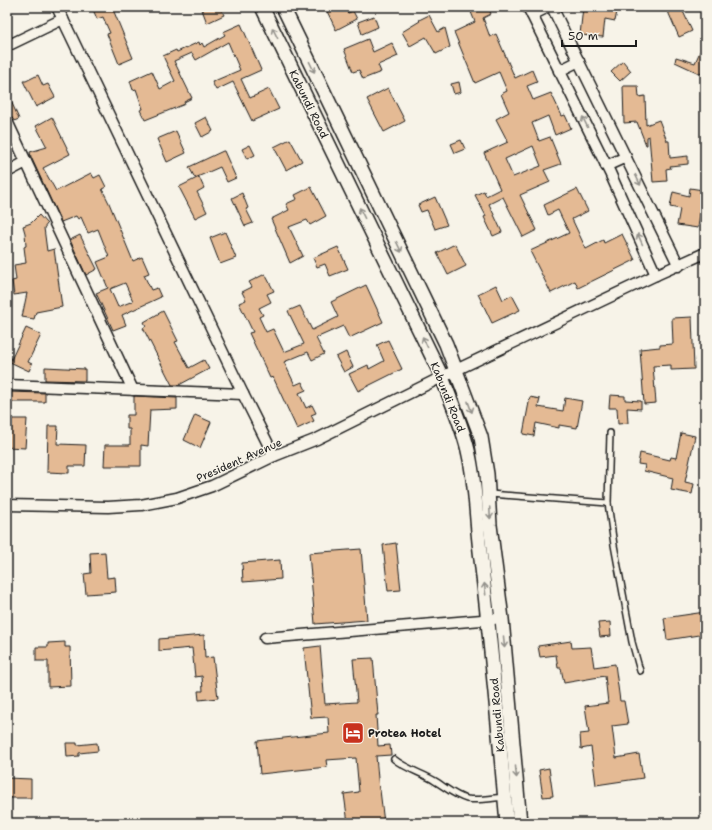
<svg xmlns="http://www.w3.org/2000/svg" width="712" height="830" viewBox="0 0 712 830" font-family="'Shantell Sans',sans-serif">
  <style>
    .building { fill: #e4ba94; stroke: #1c1c1c; fill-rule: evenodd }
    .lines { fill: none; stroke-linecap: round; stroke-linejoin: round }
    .service-casing { stroke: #1c1c1c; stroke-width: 8 }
    .minor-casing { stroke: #1c1c1c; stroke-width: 13 }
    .tertiary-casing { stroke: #1c1c1c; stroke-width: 16 }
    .service { stroke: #f7f3e8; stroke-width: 5 }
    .minor { stroke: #f7f3e8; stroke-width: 10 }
    .tertiary { stroke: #f7f3e8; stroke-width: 13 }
    .oneway { stroke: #94928c }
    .labels { text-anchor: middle; stroke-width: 3; stroke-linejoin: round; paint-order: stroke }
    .street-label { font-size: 11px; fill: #1c1c1c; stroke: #f7f3e8 }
    .poi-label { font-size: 11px; font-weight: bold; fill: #1c1c1c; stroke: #f7f3e8; text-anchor: start }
  </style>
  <rect width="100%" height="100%" fill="#f7f3e8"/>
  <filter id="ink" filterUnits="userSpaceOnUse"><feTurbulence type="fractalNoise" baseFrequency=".025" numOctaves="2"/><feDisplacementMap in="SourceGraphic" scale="8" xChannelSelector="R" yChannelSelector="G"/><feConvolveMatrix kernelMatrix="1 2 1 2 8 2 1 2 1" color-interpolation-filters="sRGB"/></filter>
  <g filter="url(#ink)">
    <g class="building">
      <polygon points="92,7 112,7 133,58 119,64 107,34 110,33 103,17 97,19"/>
      <polygon points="201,7 220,7 224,15 207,23"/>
      <polygon points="325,7 345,7 348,13 353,11 357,19 336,30"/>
      <path d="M 469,7 L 488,7 L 491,14 L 483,18 L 490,37 L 496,34 L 515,78 L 532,70 L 537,82 L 527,86 L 533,100 L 551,93 L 562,116 L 565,115 L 571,128 L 555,135 L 548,116 L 532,123 L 539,141 L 550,137 L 561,164 L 544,170 L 550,182 L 520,195 L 537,230 L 523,237 L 503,197 L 489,204 L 502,232 L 493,236 L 484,217 L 486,216 L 475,195 L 484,191 L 486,196 L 500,189 L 484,153 L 508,142 L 496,119 L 509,112 L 501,94 L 507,91 L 499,72 L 475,83 L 454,32 L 475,22 ZM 533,146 L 541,166 L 513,177 L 505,159 Z"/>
      <polygon points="583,7 618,7 615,21 605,19 603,37 580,35"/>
      <polygon points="666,7 681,7 692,31 679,37"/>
      <polygon points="429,15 438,32 445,28 450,47 436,54 426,37 410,46 402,32 420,21 419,20"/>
      <polygon points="374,16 378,27 362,34 358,22"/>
      <polygon points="241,24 261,70 241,79 250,98 269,89 279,109 252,121 233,82 216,90 212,82 240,70 228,42 196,60 192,53 174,61 192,98 184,102 185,104 145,120 140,110 143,109 136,89 133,90 130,81 152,71 160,89 175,81 163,56 176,50 177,52 199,42 200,45 202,43 204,47 225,35 223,32"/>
      <polygon points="368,39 373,52 392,43 398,56 378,65 381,72 363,79 359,70 353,72 344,49"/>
      <polygon points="705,40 705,66 701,74 675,62 676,57 695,63"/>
      <polygon points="623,61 631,71 620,81 611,72"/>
      <polygon points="38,75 43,86 48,84 55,97 36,107 23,81 26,81"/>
      <polygon points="459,82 461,92 454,94 451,84"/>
      <polygon points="623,86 638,86 639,97 645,96 646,125 659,120 667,141 669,141 670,158 688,156 688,164 670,166 671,168 666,169 667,181 653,182 649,136 647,137 647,145 646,145 637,122 624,123"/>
      <polygon points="388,88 405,121 384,132 367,99"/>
      <polygon points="7,92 19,119 14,121 7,112"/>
      <path d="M 52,117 L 70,154 L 43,168 L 56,191 L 91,173 L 94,178 L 100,175 L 106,187 L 102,189 L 109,203 L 133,261 L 142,257 L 149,273 L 144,275 L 151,290 L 157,288 L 161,297 L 122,315 L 126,325 L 113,330 L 96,293 L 108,288 L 97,262 L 109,257 L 98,229 L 88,233 L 81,217 L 78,219 L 76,216 L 61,222 L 31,157 L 30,152 L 47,147 L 36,126 ZM 125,283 L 133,301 L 118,307 L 110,289 Z"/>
      <polygon points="206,117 213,131 202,137 195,123"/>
      <polygon points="176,131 186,153 167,162 157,139"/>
      <polygon points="290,139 302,161 286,170 274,147"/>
      <polygon points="461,140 465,149 455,153 451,144"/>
      <polygon points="250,145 255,155 247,159 242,149"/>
      <polygon points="223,151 224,151 236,178 227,182 220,167 195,178 189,167"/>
      <polygon points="199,177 204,188 197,192 207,212 195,218 179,187"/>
      <polygon points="311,187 326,216 310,225 307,220 289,227 303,256 290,263 271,219 289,210 286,204 297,199 295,195"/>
      <polygon points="690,188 703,190 702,198 705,199 705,214 700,213 698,228 677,225 680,209 670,207 673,192 689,196"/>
      <polygon points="577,189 588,211 572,219 586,249 603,240 604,243 622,234 635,260 578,288 575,281 551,293 530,251 569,233 558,210 548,215 544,205"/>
      <polygon points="242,193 248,208 246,209 253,223 245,226 232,198"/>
      <polygon points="435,197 447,225 435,229 427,210 421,212 418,205"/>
      <polygon points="39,215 47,224 44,228 47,251 54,249 62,307 36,312 34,319 22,317 27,293 14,295 12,281 16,280 14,265 26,263 24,247 26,246 25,233 23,226 31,223"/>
      <polygon points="225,232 236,258 220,264 210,238"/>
      <polygon points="80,235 97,269 86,275 70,240"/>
      <polygon points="455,244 466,266 448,275 437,253"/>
      <polygon points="338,247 348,269 330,276 325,264 317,267 313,258"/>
      <polygon points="265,274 274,291 267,294 271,302 259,308 263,315 259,317 266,332 273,329 284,352 304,344 288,311 300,306 312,330 338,317 331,302 366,285 383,322 349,338 343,326 316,338 324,354 312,360 308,352 284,362 295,385 302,382 306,390 299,393 306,408 312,405 316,413 311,415 314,421 297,429 273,377 270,378 249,333 253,332 239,303 246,300 242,292 252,287 249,282"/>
      <polygon points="496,285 503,300 512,295 520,310 492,323 478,294"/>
      <polygon points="163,311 178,341 175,342 189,368 204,360 209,369 179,385 172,385 143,328 146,326 144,322"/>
      <polygon points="692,317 694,369 671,370 671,365 653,366 656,403 644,404 640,349 660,347 660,345 673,344 672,318"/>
      <polygon points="26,328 41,335 28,362 32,364 29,371 10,362"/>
      <polygon points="388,340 402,369 358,391 349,374 368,365 369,369 384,361 377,345"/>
      <polygon points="346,352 353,367 344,372 336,357"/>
      <polygon points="45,367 85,369 85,381 45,380"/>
      <polygon points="7,392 45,393 45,402 7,402"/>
      <polygon points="610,395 625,396 625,400 641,401 641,409 627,408 628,423 618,424 617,408 609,408"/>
      <polygon points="134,396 177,398 177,409 150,410 148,446 141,445 141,466 104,466 105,445 130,445 130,429 127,429 127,415 134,415"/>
      <polygon points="530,397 540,399 538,407 563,411 565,398 582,401 577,428 559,425 559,428 536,423 534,436 523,434"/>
      <polygon points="195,415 211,422 200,448 184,440"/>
      <polygon points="7,419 27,419 25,448 7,447"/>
      <polygon points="48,426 58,426 57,444 86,445 85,466 69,466 69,473 47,472"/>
      <polygon points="681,433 695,436 685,482 694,484 692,494 671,490 673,478 644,471 645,465 638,464 640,453 670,460 671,457 676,458"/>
      <polygon points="396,543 401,590 388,591 383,545"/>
      <polygon points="361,549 367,620 315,624 309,553"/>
      <polygon points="105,552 107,578 115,577 116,592 86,594 84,574 91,573 90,553"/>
      <polygon points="280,560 281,579 243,582 242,563"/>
      <polygon points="705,612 705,634 667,640 664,618"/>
      <polygon points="610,622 611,636 600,637 598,623"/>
      <polygon points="204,635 205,658 213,657 218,698 199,700 198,691 203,691 202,676 195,677 192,648 159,651 159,639"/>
      <polygon points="571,641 572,648 591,647 594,667 615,664 620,701 624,701 628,724 612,726 616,758 639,754 643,778 596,785 591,747 581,749 580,734 589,733 585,706 608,703 605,676 564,683 561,668 558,668 556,655 540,657 538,646"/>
      <polygon points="65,642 65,647 70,647 71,686 48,687 48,661 36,661 36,647 48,647 48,643"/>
      <polygon points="320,646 325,704 357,702 353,659 373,658 378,715 376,715 378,746 390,745 391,755 376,756 379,790 380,790 384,823 348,823 344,794 359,792 356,758 326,760 327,767 260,774 257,741 329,733 328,717 311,718 304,648"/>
      <polygon points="66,743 77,743 77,745 97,743 98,751 79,753 79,756 67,757"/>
      <polygon points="549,768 553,796 543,797 539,770"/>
      <polygon points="7,778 31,779 31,798 7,798"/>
    </g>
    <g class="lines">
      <g class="service-casing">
        <g id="service">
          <polyline points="610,433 608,503 614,545 632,642 640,671"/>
          <polyline points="490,494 608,503"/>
          <path d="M 394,759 C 406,769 422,773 435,781 C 445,787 455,796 467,799 C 478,801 493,798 504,797"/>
        </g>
      </g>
      <g class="minor-casing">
        <g id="minor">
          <polyline points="57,7 243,394 274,456"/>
          <polyline points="528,7 610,173 656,275"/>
          <polyline points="552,7 679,266"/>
          <polyline points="532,15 548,7"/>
          <polyline points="7,46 63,19"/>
          <polyline points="559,71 579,61"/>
          <polyline points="7,121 133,390"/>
          <polyline points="606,166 626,157"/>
          <polyline points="7,172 26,162"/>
          <polyline points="7,385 243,394"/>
          <polyline points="7,505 108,507 141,505 177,498 212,486 274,456 317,439 456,370 656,275 705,253"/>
          <polyline points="265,638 494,619"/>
        </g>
      </g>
      <g class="tertiary-casing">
        <g id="tertiary">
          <path d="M 262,7 L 442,377 C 451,402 464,429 469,455 C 476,486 476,519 480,551 C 491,642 499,732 507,823"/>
          <polyline points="283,7 446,344 481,437 487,474 490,525 502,619 520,823"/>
        </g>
      </g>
      <use href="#service" class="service"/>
      <use href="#minor" class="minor"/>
      <use href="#tertiary" class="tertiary"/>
    </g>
    <defs><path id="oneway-shaft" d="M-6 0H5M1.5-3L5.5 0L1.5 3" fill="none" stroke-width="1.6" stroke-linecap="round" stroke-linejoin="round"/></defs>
    <g class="oneway">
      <use href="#oneway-shaft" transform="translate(275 33) rotate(-116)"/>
      <use href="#oneway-shaft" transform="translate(312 67) rotate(64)"/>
      <use href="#oneway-shaft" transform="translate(585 122) rotate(-116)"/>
      <use href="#oneway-shaft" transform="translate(638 180) rotate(64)"/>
      <use href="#oneway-shaft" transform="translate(362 213) rotate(-116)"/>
      <use href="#oneway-shaft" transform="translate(640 239) rotate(-114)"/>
      <use href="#oneway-shaft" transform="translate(399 247) rotate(64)"/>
      <use href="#oneway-shaft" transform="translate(425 342) rotate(-116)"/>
      <use href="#oneway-shaft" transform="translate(470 407) rotate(70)"/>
      <use href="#oneway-shaft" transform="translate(490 513) rotate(87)"/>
      <use href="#oneway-shaft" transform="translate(485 589) rotate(-97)"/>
      <use href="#oneway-shaft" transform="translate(504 642) rotate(85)"/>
      <use href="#oneway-shaft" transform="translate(516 772) rotate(85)"/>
    </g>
  </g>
  <defs>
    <g id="hotel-square" transform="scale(1.15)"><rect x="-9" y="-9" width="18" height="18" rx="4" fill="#c8321e" stroke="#f7f3e8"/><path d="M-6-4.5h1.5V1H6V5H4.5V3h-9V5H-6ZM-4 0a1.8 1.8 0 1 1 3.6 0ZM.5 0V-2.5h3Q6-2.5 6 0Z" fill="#fff"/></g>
  </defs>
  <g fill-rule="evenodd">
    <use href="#hotel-square" x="353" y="733"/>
  </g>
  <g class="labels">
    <g class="street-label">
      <text transform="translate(309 104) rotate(64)" y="4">Kabundi Road</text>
      <text transform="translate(448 397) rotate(68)" y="4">Kabundi Road</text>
      <text transform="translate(239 460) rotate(-24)" y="4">President Avenue</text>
      <text transform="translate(497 715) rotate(-95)" y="4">Kabundi Road</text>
    </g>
    <g class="poi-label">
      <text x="368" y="737">Protea Hotel</text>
    </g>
  </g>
  <rect width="712" height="830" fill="none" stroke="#f7f3e8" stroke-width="24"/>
  <rect x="12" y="12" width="688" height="806" fill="none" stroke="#1c1c1c" stroke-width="1.5" filter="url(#ink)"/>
  <path d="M562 40v6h74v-6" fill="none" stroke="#1c1c1c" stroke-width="2"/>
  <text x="568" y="40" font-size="12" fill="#1c1c1c" stroke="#f7f3e8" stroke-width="3" paint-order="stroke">50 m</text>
</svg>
